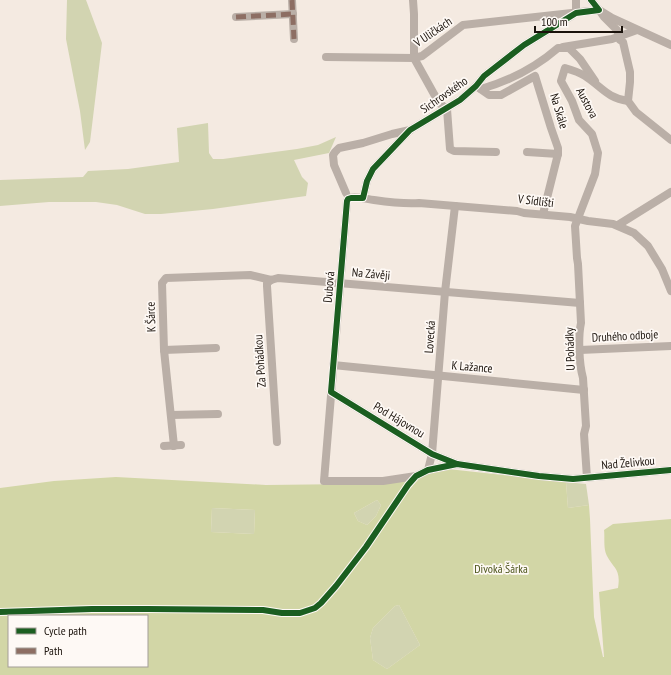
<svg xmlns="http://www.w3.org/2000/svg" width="671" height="675" viewBox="0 0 671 675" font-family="'PT Sans Narrow',sans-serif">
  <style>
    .green { fill: #d2d4b1 }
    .forest { fill: #d2d6a6; fill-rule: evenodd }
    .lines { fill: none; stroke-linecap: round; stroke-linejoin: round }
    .minor { stroke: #baafa7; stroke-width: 8 }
    .quiet { stroke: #8d6e63; stroke-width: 5; stroke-dasharray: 10 5; stroke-linecap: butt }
    .cycleway-casing { stroke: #fef9f5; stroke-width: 8 }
    .cycleway { stroke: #1b5e20; stroke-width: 6 }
    .labels { text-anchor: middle; stroke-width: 3.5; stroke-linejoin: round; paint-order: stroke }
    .street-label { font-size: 12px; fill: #1a120b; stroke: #fef9f5 }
    .park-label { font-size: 12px; fill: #4b541a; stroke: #fef9f5 }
  </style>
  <rect width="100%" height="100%" fill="#f4eae1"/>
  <g class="green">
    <polygon points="67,0 86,0 102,43 90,142 85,150 80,111 66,39"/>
    <polygon points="208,123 209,153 213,159 223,159 297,149 318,145 336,137 329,153 294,160 302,177 308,183 306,196 213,209 161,214 145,214 117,205 96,202 49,202 0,206 0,180 83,177 88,171 128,169 179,162 177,128"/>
    <polygon points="566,482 586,484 589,505 568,508"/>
    <polygon points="377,500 381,505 376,516 367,525 358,521 354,513"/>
    <polygon points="212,508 255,510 254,534 211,532"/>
    <polygon points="399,605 420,645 387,669 373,660 370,638 373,628 395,606"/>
  </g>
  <path class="forest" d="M 448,469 L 566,482 L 568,508 L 589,505 L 590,519 L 594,617 L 603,657 L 604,657 L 599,592 L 618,588 C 621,569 614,569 607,556 C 603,549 605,537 604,530 L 613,524 L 671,519 L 671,675 L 0,675 L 0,488 L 54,481 L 116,477 L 266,485 L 352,484 L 431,473 ZM 377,500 L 381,505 L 376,516 L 367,525 L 358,521 L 354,513 ZM 212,508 L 255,510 L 254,534 L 211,532 ZM 399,605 L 420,645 L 387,669 L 373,660 L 370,638 L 373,628 L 395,606 ZM 9,616 L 147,616 L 147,666 L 9,666 Z"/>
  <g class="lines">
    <g class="minor">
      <polyline points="292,0 294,39"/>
      <polyline points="413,0 414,14 414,58 439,103 447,109 450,149 454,151 496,152"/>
      <polyline points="591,0 599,10 604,17 617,30 620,40 623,42 630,72 630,82 628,101 636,112 671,140"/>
      <polyline points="576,13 576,0"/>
      <polyline points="236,17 293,14"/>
      <polyline points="563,47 612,39 637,30"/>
      <polyline points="326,57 414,58 422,56 463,25 599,10 612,18 671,45"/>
      <polyline points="476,86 489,95 501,95 535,76 551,128 558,148 558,154 543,214"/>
      <path d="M 481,89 C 509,81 536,67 558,48 L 569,48 L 580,59 L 595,81"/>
      <polyline points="527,152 558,154"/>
      <polyline points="346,193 334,165 333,155 335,152 339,148 363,143 392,134 410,130"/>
      <polyline points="363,198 367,181 373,169 410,130 460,100 476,86 484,76 524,45 573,15"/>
      <polyline points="618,225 671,192"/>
      <polyline points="271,280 267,283 267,286 277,442"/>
      <path d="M 671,291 L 662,269 L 648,246 L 634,233 L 613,224 L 588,221 L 570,217 L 524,213 L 517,211 L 419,203 C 404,204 388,202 374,200 C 366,199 357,196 349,198 L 347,201 L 324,481 L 383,481 L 416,476 L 428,470 L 457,464 L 539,476 L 573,479 L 671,470"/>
      <polyline points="164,350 216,348"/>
      <polyline points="580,350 671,346"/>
      <polyline points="333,365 584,390"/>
      <polyline points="331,392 432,454 457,464"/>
      <polyline points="171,415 218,414"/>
      <polyline points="164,446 181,445"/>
      <polyline points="174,446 164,350 162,283 166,278 250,275 271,280 278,278 580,303"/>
      <polyline points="428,470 432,454 445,292 455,206"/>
      <path d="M 587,478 L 584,434 L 586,426 L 583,378 C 579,364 578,337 581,323 L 578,264 L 577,258 L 575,226 L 595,174 L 598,153 L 592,134 L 579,120 L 572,101 L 561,81 L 565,68 C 572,70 579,72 585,76 C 602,87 607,98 628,101"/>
    </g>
    <g class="quiet">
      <polyline points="292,0 294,39"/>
      <polyline points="236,17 293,14"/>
    </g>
    <g class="cycleway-casing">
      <g id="cycleway">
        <polyline points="457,464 432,454 331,392 347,201 348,199 351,198 363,198 367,181 373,169 410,130 460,100 476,86 484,76 524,45 576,13 599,10 591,0"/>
        <polyline points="0,612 92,609 148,609 263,610 282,613 300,613 315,608 321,603 336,586 366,547 408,485 416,476 428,470 457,464 539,476 573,479 671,470"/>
      </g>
    </g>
    <use href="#cycleway" class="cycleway"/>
  </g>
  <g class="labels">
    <g class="street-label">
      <text transform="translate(433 32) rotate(-34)" y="4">V Uličkách</text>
      <text transform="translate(444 95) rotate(-35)" y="4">Sichrovského</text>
      <text transform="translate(587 103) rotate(62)" y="4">Austova</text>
      <text transform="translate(559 111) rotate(73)" y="4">Na Skále</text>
      <text transform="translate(536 201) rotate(7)" y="4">V Sídlišti</text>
      <text transform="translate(371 274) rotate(5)" y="4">Na Závěji</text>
      <text transform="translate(329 287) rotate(-85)" y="4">Dubová</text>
      <text transform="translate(151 317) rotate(-92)" y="4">K Šárce</text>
      <text transform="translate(625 336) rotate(-3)" y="4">Druhého odboje</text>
      <text transform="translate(430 337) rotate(-86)" y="4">Lovecká</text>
      <text transform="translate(570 349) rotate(-92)" y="4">U Pohádky</text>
      <text transform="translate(260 361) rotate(-94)" y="4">Za Pohádkou</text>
      <text transform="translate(472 367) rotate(5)" y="4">K Lažance</text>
      <text transform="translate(399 420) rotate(31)" y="4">Pod Hájovnou</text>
      <text transform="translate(628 463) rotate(-5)" y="4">Nad Želivkou</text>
    </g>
    <g class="park-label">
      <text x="501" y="573">Divoká Šárka</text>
    </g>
  </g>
  <rect x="8" y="615" width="140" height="52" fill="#fef9f5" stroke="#a39d97"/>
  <rect x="16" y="628" width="20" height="6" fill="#1b5e20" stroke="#a39d97"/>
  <text x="44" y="635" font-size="12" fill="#1a120b">Cycle path</text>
  <rect x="16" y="648" width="20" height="6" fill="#8d6e63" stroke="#a39d97"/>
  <text x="44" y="655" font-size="12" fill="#1a120b">Path</text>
  <path d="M535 26v6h87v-6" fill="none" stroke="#1a120b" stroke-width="2"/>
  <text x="541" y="26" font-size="12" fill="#1a120b" stroke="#fef9f5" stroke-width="3" paint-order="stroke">100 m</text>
</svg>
